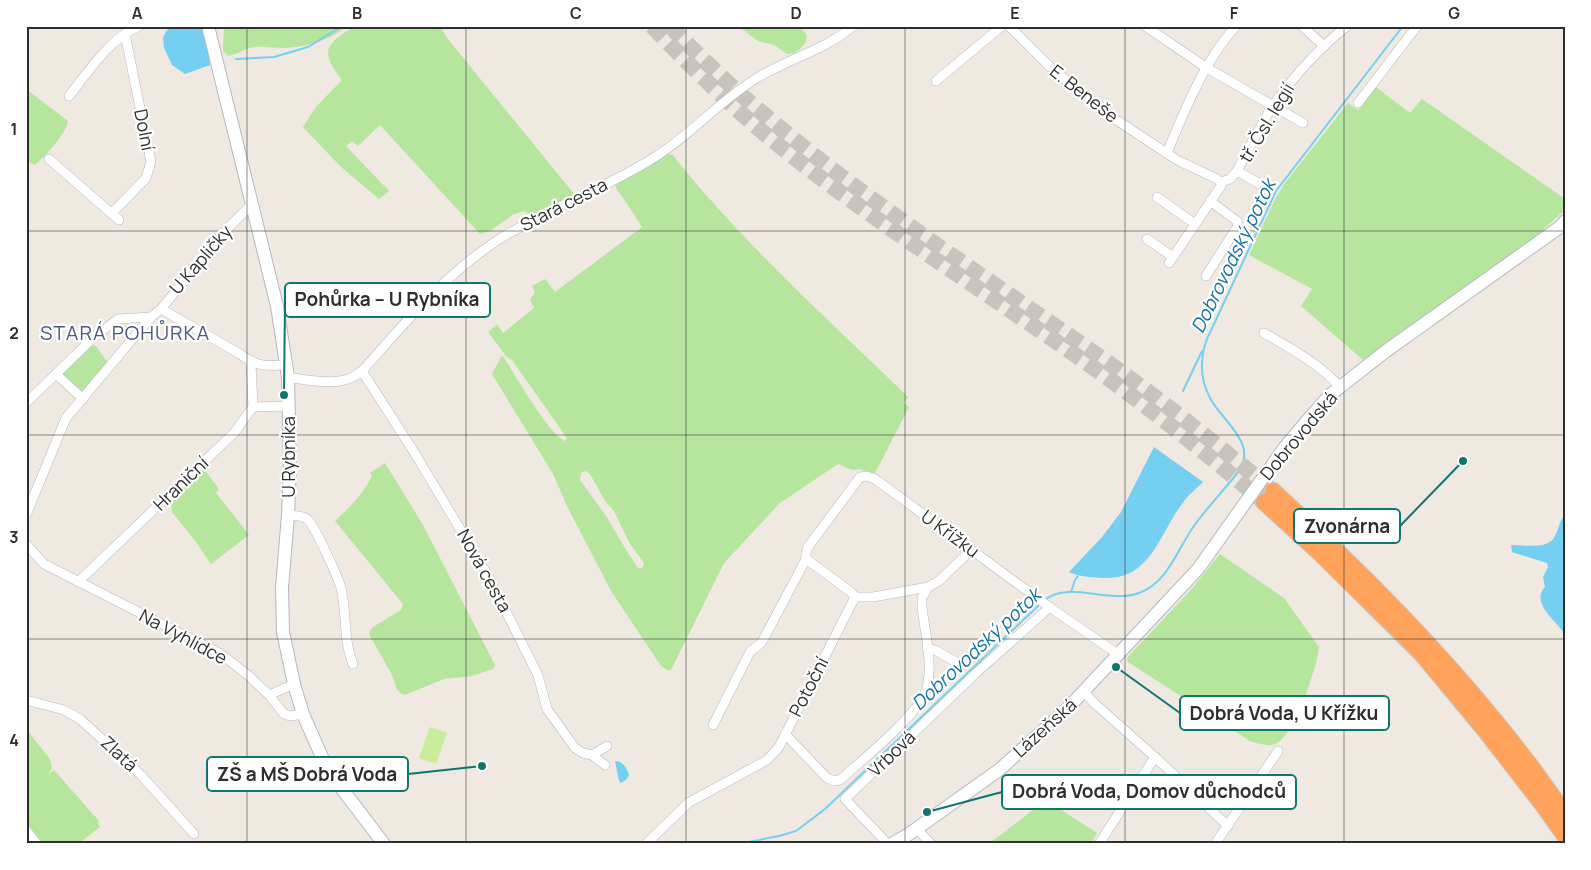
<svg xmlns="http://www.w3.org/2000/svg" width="1591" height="870" viewBox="0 0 1591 870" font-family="Manrope,sans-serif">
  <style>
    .green { fill: #b6e59e; fill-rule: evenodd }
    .pitch { fill: #c9ec9a }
    .water { fill: #75cff0 }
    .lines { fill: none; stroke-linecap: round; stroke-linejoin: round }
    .stream { stroke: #75cff0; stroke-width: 2 }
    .highway-tunnel { stroke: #c8c4bd; stroke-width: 16; stroke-dasharray: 16 8; stroke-linecap: butt }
    .street-casing { stroke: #b4b7c1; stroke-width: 10 }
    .secondary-casing { stroke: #b4b7c1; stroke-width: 14 }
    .highway-casing { stroke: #c9c9c9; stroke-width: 18 }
    .street { stroke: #fff; stroke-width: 9 }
    .secondary { stroke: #fff; stroke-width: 12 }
    .highway { stroke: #ffa35c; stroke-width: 16 }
    .grid { fill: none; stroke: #2e2e2e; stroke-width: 1; stroke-opacity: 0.55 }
    .labels { text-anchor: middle; stroke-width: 4.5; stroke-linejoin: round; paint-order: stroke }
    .street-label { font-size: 18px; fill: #2e2e2e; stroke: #fff }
    .water-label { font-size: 19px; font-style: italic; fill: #0d6fa3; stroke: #fff }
    .quarter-label { font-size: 20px; letter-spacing: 1px; fill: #4d5680; stroke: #fff }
    .leader { fill: none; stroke: #0f766e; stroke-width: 2 }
    .callout-dot { fill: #0f766e; stroke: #fff; stroke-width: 2 }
    .callout { fill: #fff; stroke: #0f766e; stroke-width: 2 }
    .callout-label { font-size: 19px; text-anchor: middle; font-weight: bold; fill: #2e2e2e }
    .neatline { fill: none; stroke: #2e2e2e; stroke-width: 2 }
    .grid-label { font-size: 16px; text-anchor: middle; font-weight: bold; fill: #2e2e2e }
  </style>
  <rect width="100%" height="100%" fill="#efe9e1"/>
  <g class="green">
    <path d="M 224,26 L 347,26 C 330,40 308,47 285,48 C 275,48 264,46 254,47 C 245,48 237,55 228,56 L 223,51 Z"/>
    <path d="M 355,26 L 440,26 L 447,38 L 575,195 L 533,217 L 524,211 L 514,214 L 490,231 L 480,234 L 380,125 L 358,146 L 352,141 L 346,146 L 389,191 L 379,199 L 340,166 L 303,127 L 315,108 L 342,80 C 319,50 325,45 355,26 Z"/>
    <polygon points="738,26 799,26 807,35 806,42 800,49 794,53 787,54 774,45 758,41"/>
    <path d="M 1376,87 L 1410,113 L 1422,99 L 1565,199 L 1565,210 L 1537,235 L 1502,261 L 1499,262 C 1456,296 1411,331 1363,360 L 1301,306 L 1312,289 L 1249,255 L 1276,197 L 1285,183 L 1348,103 L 1358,110 Z"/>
    <path d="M 26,89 L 68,121 C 67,133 44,157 35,165 L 26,161 Z"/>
    <path d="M 667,154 L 673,155 L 675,158 C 745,245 828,319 908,397 L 904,403 L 909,407 L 874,475 L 860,469 L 852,470 L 838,464 L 780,503 L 724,563 L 672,668 L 669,671 L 661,666 L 611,591 L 567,506 L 553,474 L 492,374 L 502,355 C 513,371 550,437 565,441 L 567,438 L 512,360 L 507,357 L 488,332 L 497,324 L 503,333 L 534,308 L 530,299 L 535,293 L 532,286 L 545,279 L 555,292 L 642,227 L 622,196 L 617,190 L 615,185 ZM 585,471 L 590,474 L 605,501 L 614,511 L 630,544 L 644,563 L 642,568 L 638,568 L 628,553 L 606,516 L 583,484 L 580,480 L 581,473 Z"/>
    <polygon points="92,345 96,346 108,363 83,393 62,374"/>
    <path d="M 385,463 L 423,525 L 495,665 L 493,669 L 472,676 L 444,679 L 405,695 L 400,693 L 397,689 L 391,673 L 369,634 L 370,630 L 373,627 L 401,610 L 403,604 L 335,521 C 350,507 363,494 372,476 L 370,473 Z"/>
    <polygon points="204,469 219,489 216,493 249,535 211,564 196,542 172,512 171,500"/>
    <path d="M 1220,554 L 1284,598 L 1319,647 C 1318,665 1294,736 1277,743 C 1270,747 1258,744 1250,741 L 1128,662 L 1127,658 L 1190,591 Z"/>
    <polygon points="26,729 50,759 52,768 48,775 54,770 99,821 98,824 100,827 78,844 43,844 26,822"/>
    <polygon points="1046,800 1097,833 1091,844 995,844 991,842"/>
  </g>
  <polygon class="pitch" points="430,727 447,733 436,764 419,758"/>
  <g class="water">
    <polygon points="173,26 201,26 207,40 210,65 185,74 172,65 164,48 163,38 166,31"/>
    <path d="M 1154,447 L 1203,482 C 1196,489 1187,496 1182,504 C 1158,536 1151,580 1103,578 C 1090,577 1080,577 1069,572 L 1102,537 L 1121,512 Z"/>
    <path d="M 1565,514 L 1565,634 C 1556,621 1530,602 1545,587 L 1543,577 L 1548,567 L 1547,563 L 1512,552 L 1511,545 C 1524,545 1549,550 1555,536 C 1559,528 1559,522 1565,514 Z"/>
    <path d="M 615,761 C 623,761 627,768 629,775 L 626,780 L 621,783 L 619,781 Z"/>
  </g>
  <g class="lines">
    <g class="stream">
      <polyline points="236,59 274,57 308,47 342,26"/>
      <polyline points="1183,391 1202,351"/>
      <polyline points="1071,592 1075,580 1078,576"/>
      <path d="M 1046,599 C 1070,581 1110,604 1139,593 C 1169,582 1178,547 1196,523 C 1208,507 1222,492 1235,476 C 1262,445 1223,423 1210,398 C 1200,379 1200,358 1207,339 L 1276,191 L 1403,26"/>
      <polyline points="738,844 779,836 796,831 825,809 1040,604"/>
    </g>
    <g class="highway-tunnel">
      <path d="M 652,26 C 694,70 738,113 786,151 C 888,232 999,300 1105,376 C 1160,416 1212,458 1264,502"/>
      <path d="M 670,26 C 799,162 958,257 1110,364 C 1166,404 1220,447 1273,491"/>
    </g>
    <g class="street-casing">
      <g id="street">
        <polyline points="1009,26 1049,66 1112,117 1177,160 1217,179 1221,182"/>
        <polyline points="1145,26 1207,68 1303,123"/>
        <polyline points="1302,26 1324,46"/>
        <polyline points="936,81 1002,26"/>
        <path d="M 69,96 C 89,71 109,39 139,26"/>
        <polyline points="1358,103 1417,26"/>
        <path d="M 1167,153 C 1184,111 1205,60 1236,26"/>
        <polyline points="49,159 119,220"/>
        <polyline points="1237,171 1260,184"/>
        <path d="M 1221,182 L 1230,179 L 1237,171 C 1249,149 1260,125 1274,104 C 1295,75 1319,48 1347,26"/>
        <polyline points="1157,197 1195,224"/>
        <polyline points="112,213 146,178 151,162 125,34"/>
        <polyline points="1147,239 1173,257"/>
        <polyline points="1169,263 1221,186 1221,182"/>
        <polyline points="1206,276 1238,226 1237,221 1210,201"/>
        <path d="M 161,309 L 240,354 C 257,367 266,366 286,365"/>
        <path d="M 1264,333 C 1290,348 1320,364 1340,387"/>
        <polyline points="251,363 253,407"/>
        <polyline points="362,371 414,452 487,574 538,675 547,709 575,748 583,753 592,755 605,765"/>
        <polyline points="56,374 83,399"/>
        <path d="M 288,377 C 304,380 332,385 348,379 C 353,378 357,374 362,371 C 404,324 447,272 501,238 C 551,208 606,188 655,157 C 692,134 720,100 757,78 C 788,59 825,50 853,26"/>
        <polyline points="26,403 95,336 118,319 151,317"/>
        <polyline points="26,515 66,418 151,317 161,309 226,230 252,204"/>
        <path d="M 288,515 C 294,516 302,515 307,519 C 314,524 338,577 341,588 C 347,612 343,640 353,664"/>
        <polyline points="26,544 44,564 221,654 249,676 269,695 284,714 290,716 303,714"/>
        <polyline points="806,559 851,592 855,597"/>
        <polyline points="78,582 234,433 253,407 289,406"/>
        <polyline points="855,597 873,597 928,587 939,581 971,550"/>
        <polyline points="927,648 935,650 961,665"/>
        <polyline points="1084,692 1094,703 1155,757 1228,826"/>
        <polyline points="269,695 294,684"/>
        <polyline points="26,700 64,710 80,719 140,774 194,834"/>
        <polyline points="713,725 750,652 762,642 806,559 806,553 808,547 860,477 867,476 875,479 1048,606 1119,655"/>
        <path d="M 785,734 L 827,778 L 834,781 L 840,780 C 861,761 918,715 926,691 C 934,665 925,634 922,607 L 922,598 L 928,587"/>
        <polyline points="592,755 607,746"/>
        <polyline points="916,828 931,844"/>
        <polyline points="26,830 37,844"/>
        <polyline points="646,844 688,803 767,760 779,747 855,597"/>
        <polyline points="888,844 845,799 975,674 1050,607"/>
        <polyline points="1099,844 1155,757"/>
        <polyline points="1215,844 1278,751"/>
      </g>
    </g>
    <g class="secondary-casing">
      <g id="secondary">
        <polyline points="208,26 277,306 288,377 290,467 288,515 282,588 283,632 294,684 303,714 325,764 336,781 384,844"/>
        <polyline points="892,844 909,834 999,770 1067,709 1198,569 1285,447 1306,422 1330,395 1386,351 1560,227 1565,221"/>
      </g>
    </g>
    <g class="highway-casing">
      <g id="highway">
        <path d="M 1273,491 C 1380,589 1483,694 1565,814"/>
        <polyline points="1264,502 1321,554 1421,653 1484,729 1543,805 1565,836"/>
      </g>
    </g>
    <use href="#street" class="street"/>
    <use href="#secondary" class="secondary"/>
    <use href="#highway" class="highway"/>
  </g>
  <path class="grid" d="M 247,26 L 247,844M 466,26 L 466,844M 686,26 L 686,844M 905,26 L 905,844M 1125,26 L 1125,844M 1344,26 L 1344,844M 26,231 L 1565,231M 26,435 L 1565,435M 26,639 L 1565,639"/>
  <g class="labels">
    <g class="street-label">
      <text transform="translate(1084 94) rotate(38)" y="6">E. Beneše</text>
      <text transform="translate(1267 123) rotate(-59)" y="6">tř. Čsl. legií</text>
      <text transform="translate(144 130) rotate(79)" y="6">Dolní</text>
      <text transform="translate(564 205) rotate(-27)" y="6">Stará cesta</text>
      <text transform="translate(201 260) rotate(-49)" y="6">U Kapličky</text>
      <text transform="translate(1299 436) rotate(-50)" y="6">Dobrovodská</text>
      <text transform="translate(289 457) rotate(-90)" y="6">U Rybníka</text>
      <text transform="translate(181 484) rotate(-44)" y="6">Hraniční</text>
      <text transform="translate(950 534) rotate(36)" y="6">U Křížku</text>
      <text transform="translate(484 571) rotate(61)" y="6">Nová cesta</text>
      <text transform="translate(183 637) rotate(28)" y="6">Na Vyhlídce</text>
      <text transform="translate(809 687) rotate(-63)" y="6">Potoční</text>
      <text transform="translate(1045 728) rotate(-42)" y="6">Lázeňská</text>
      <text transform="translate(119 754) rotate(43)" y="6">Zlatá</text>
      <text transform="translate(892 754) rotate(-44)" y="6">Vrbová</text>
    </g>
    <g class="water-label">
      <text transform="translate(1233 256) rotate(-64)" y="7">Dobrovodský potok</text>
      <text transform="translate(976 649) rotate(-43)" y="7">Dobrovodský potok</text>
    </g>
    <g class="quarter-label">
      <text x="125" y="340">STARÁ POHŮRKA</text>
    </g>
  </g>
  <path class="leader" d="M284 395L285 300M1463 461L1400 526M1116 667L1180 713M482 766L408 774M927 812L1002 792"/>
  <g class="callout-dot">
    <circle cx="284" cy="395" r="5"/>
    <circle cx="1463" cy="461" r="5"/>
    <circle cx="1116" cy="667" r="5"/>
    <circle cx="482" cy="766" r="5"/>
    <circle cx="927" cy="812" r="5"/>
  </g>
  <g class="callout">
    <rect x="285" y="283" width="205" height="34" rx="5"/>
    <rect x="1294" y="509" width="106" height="34" rx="5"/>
    <rect x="1180" y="696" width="209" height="34" rx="5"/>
    <rect x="207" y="757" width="201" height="34" rx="5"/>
    <rect x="1002" y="775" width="294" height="34" rx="5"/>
  </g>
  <g class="callout-label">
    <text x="387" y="306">Pohůrka – U Rybníka</text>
    <text x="1347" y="533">Zvonárna</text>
    <text x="1284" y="720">Dobrá Voda, U Křížku</text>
    <text x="307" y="781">ZŠ a MŠ Dobrá Voda</text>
    <text x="1149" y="798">Dobrá Voda, Domov důchodců</text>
  </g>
  <rect width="1591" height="870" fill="none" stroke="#ffffff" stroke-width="55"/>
  <rect x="28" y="28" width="1536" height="814" class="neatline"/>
  <g class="grid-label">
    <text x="137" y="19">A</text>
    <text x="357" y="19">B</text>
    <text x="576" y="19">C</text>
    <text x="796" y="19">D</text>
    <text x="1015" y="19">E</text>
    <text x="1234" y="19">F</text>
    <text x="1454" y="19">G</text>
    <text x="14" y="135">1</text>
    <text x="14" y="339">2</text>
    <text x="14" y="543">3</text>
    <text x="14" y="746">4</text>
  </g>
</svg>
